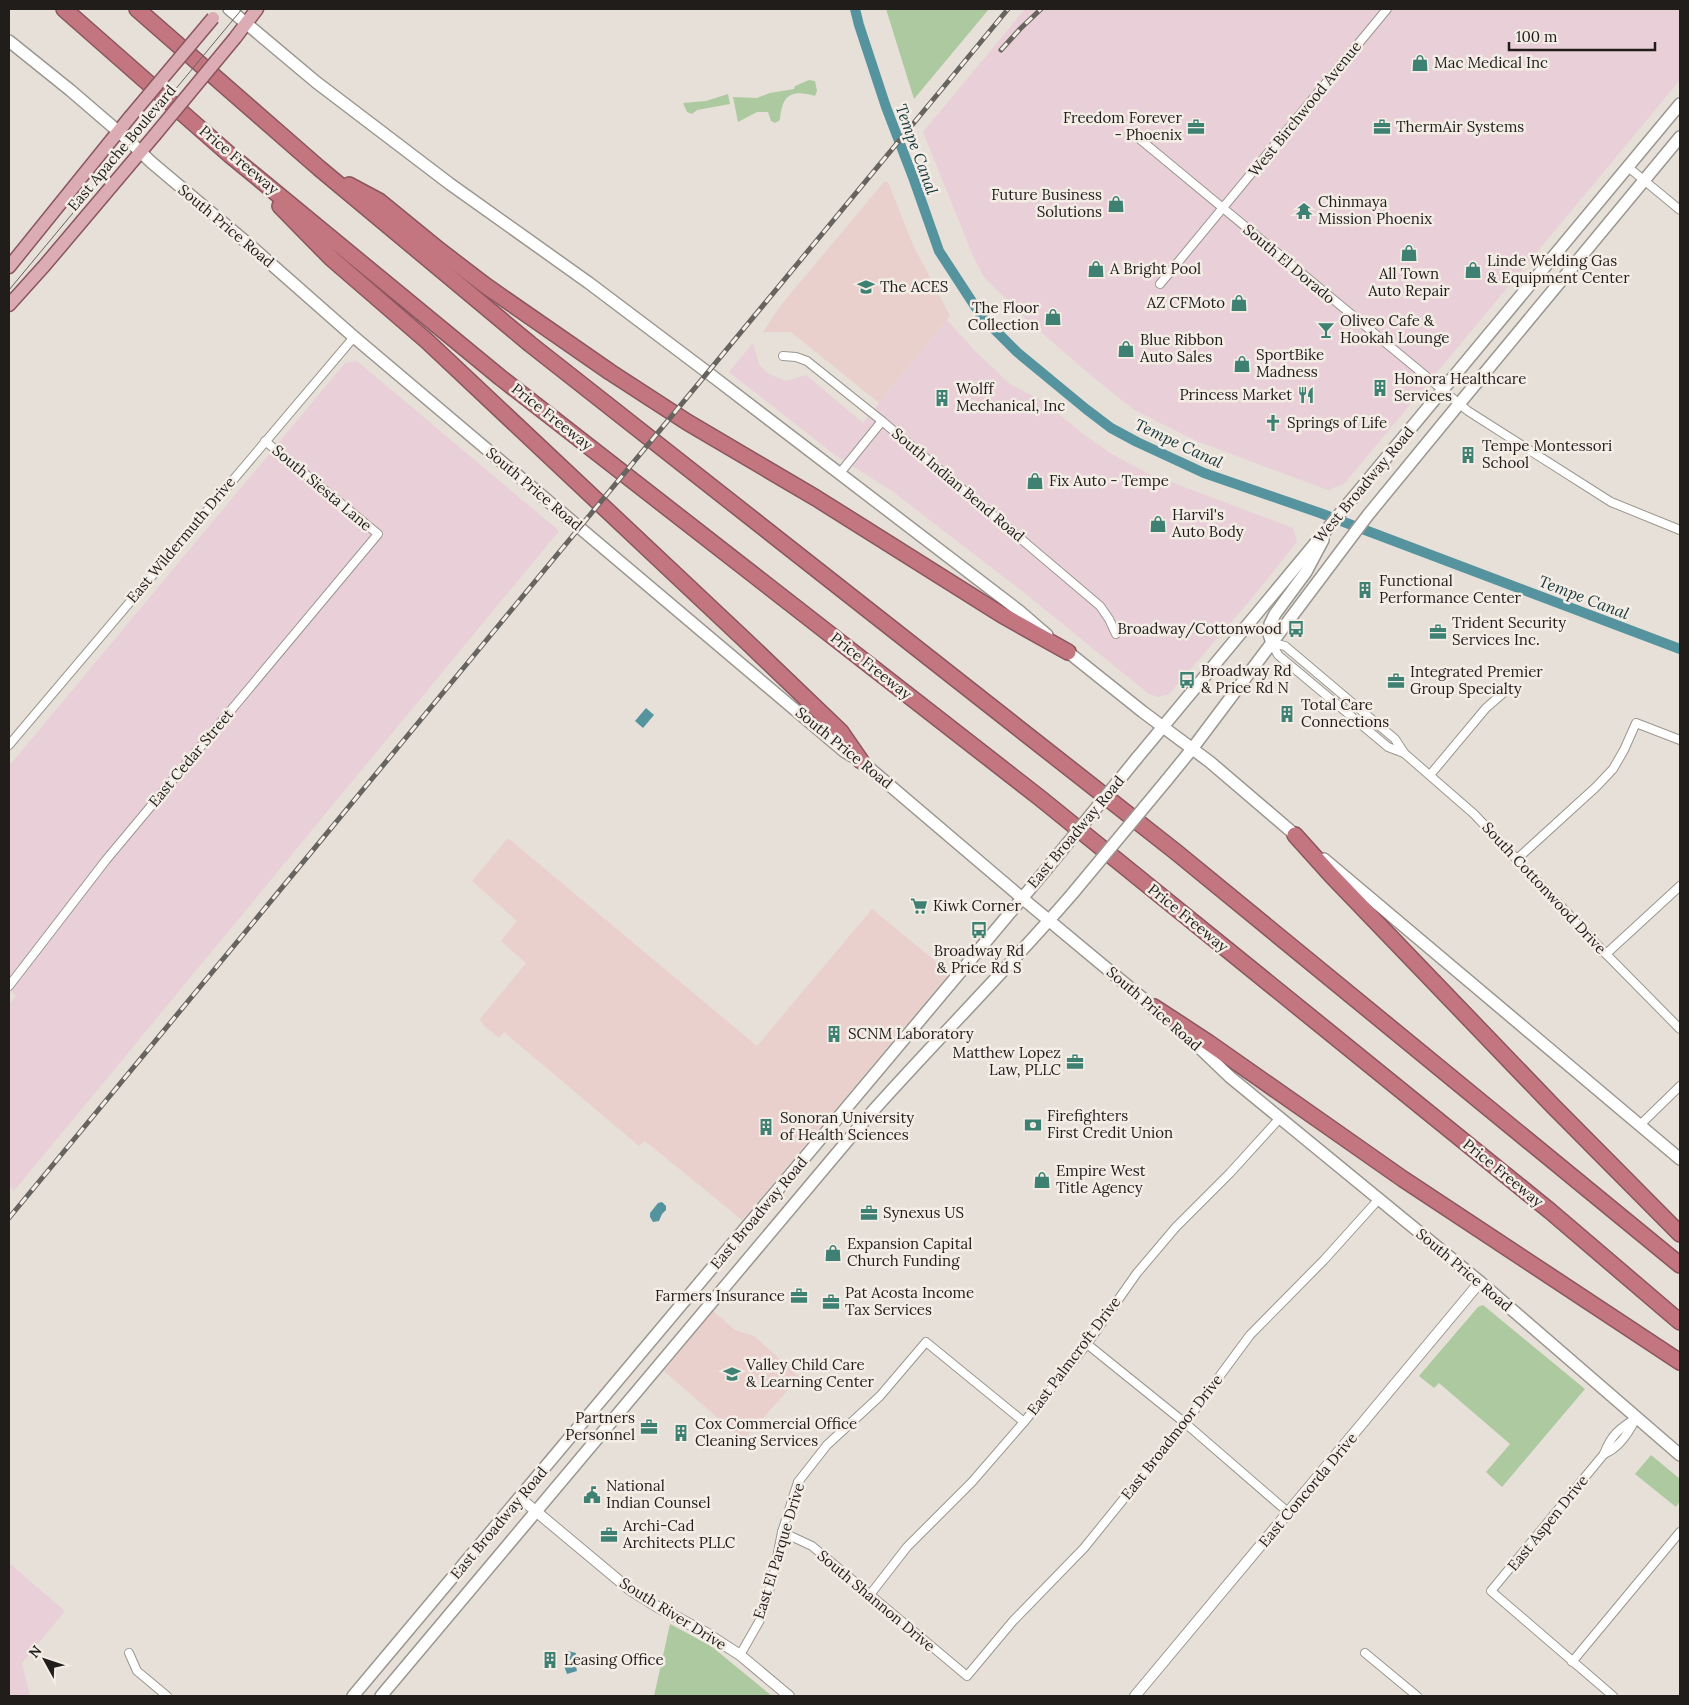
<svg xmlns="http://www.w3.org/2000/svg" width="1689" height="1705" viewBox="0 0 1689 1705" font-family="Lora,serif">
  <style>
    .industrial { fill: #e9cfd7 }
    .education { fill: #ead0cc }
    .green { fill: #adc9a0 }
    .water { fill: #55949f }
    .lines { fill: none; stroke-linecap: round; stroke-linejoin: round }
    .canal { stroke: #55949f; stroke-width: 10 }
    .minor-casing { stroke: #9b968f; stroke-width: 10 }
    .tertiary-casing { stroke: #9b968f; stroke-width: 12 }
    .secondary-casing { stroke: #9b968f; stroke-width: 14 }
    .primary-casing { stroke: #8a565d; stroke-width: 15 }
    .motorway-casing { stroke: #8a565d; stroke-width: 18 }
    .minor { stroke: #fff; stroke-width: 8 }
    .tertiary { stroke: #fff; stroke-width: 10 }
    .secondary { stroke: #fff; stroke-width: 11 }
    .primary { stroke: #dbacb3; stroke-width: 12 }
    .motorway { stroke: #c37580; stroke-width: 15 }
    .tram { stroke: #67635e; stroke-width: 1 }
    .rail-casing { stroke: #67635e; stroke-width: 5 }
    .rail { stroke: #f3ede6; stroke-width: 3; stroke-dasharray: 9; stroke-linecap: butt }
    .secondary-bridge-casing { stroke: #9b968f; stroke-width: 14; stroke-linecap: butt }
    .primary-bridge-casing { stroke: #8a565d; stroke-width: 15; stroke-linecap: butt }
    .secondary-bridge { stroke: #fff; stroke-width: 11 }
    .primary-bridge { stroke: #dbacb3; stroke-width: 12 }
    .labels { text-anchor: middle; stroke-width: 5; stroke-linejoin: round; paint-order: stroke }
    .poi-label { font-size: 15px; fill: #201d1b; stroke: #f3ede6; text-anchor: start }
    .street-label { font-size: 15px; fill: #201d1b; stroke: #f3ede6 }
    .water-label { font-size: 16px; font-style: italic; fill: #16363b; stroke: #f3ede6 }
  </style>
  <rect width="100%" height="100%" fill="#e6e0d8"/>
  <g class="industrial">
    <polygon points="1025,9 1680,9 1680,80 1344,484 1328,490 1199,442 1160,423 1133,409 1088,373 1025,318 984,277 973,256 923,132"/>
    <polygon points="947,320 975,351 1010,384 1044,402 1083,434 1110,453 1147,473 1293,528 1297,542 1253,597 1169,694 1158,697 1149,694 1027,595 892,491 835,455 729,372 753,343 759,364 767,373 786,381 806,375 863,423"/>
    <polygon points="357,361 559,531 14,1191 9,1185 9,1005 16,996 9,990 9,766 345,363"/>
    <polygon points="9,1563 65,1611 22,1663 30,1696 9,1696"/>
  </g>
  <g class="education">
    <polygon points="884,182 888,182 913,245 950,316 879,403 791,332 763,332 781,305"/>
    <polygon points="508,838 757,1046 872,909 950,973 742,1220 645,1141 639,1146 504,1032 499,1038 484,1026 480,1019 526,963 501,941 517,921 472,881"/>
    <polygon points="713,1311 735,1330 754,1336 800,1377 743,1440 664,1371"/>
  </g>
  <g class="green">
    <polygon points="886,9 989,9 914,99"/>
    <path d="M 809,80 L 815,81 L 817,91 L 815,96 C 791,89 782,95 780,120 L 775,123 L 771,121 L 768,112 L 757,112 L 738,122 L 733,97 L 757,98 L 770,93 L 794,89 L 795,86 Z"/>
    <polygon points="728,94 730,104 697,110 692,114 687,112 683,103 706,101"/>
    <polygon points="1483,1305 1585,1389 1502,1487 1486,1472 1510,1444 1439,1383 1434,1388 1419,1376 1478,1307"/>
    <polygon points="1651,1455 1680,1479 1680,1501 1676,1507 1635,1474"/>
    <polygon points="670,1624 711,1646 772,1696 654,1696"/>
  </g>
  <g class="water">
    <polygon points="646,708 654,715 643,728 635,721"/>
    <polygon points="662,1202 666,1206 666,1210 662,1214 659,1221 653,1222 650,1217 650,1213 658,1203"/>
    <polygon points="568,1651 576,1653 575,1662 577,1671 567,1674 564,1666"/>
  </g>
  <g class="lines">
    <polyline class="canal" points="855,9 859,25 886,107 914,180 939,251 982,317 1017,352 1086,409 1111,428 1137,442 1204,473 1320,513 1680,649"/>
    <g class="minor-casing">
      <g id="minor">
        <polyline points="1136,136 1468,411 1611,502 1680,530"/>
        <polyline points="1628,167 1680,210"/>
        <polyline points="1160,284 1387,9"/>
        <polyline points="783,356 796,357 807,361 882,421 1100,606 1109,619 1116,634"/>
        <polyline points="840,473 882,421"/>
        <polyline points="1272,643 1285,646 1395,739 1404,753 1474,814 1606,954 1680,1029"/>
        <polyline points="1272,643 1278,655 1388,747 1404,753"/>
        <polyline points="9,745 354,337"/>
        <polyline points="1430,775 1486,708 1510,687"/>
        <polyline points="1517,859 1596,787 1613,769 1624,750 1636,723 1680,740"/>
        <polyline points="1606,954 1680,886"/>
        <polyline points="9,986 106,860 378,534 265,441"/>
        <polyline points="1640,1125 1680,1086"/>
        <polyline points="1087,1344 1185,1423 1289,1513"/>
        <path d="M 1604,1454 C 1619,1448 1628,1434 1635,1420"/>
        <polyline points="782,1532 812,1546 967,1676 1013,1621 1084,1548 1185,1423 1250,1335 1324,1260 1378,1200"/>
        <polyline points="869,1596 907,1547 972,1482 1024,1422 1087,1344 1137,1273 1176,1227 1230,1173 1280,1118"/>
        <polyline points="129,1653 137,1671 167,1696"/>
        <polyline points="1365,1653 1417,1696"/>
        <polyline points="740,1655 760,1620 773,1578 782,1532 798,1482 827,1445 880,1396 926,1342 1024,1422"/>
        <polyline points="1572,1662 1680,1532"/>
        <path d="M 1613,1696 L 1491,1591 L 1604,1454 C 1611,1435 1619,1429 1636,1418"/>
      </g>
    </g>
    <g class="tertiary-casing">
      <g id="tertiary">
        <polyline points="520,1498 629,1589 656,1606 706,1633 740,1655 789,1696"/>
        <polyline points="1135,1696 1480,1282"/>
      </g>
    </g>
    <g class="secondary-casing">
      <g id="secondary">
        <polyline points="229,9 316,82 450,184 589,283 707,372 1018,610 1047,635"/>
        <polyline points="9,41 70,90 127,139 151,162 253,248 354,337 845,752 861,761 1022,898 1159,1012"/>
        <polyline points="1272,643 1269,634 1270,624 1275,614 1306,572 1323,540"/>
        <polyline points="1063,648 1143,712 1210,762 1300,839"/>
        <polyline points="1137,758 1680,104"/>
        <polyline points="1166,781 1192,749 1368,515 1459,404 1680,137"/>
        <polyline points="1324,859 1680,1159"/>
        <polyline points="1183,1032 1230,1077 1480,1282 1680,1455"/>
        <polyline points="353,1696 1045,871"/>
        <path d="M 381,1696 L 864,1121 C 932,1044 1006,971 1073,893"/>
      </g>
    </g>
    <g class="primary-casing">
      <g id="primary">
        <polyline points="235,38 257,9"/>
        <polyline points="9,267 130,117"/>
        <polyline points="9,305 45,265 154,136"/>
      </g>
    </g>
    <g class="motorway-casing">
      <g id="motorway">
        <polyline points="64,9 230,155 501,378 1040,798 1550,1211 1680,1322"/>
        <polyline points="137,9 319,168 530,344 1176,852 1680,1265"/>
        <polyline points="349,185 379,201 439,250 486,286 610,372 687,422 816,498 1002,615 1068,652"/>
        <polyline points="280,206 331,258 427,341 746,641 841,732 861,761"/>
        <polyline points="1295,835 1331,875 1553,1106 1680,1234"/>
        <polyline points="1154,1007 1209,1043 1403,1179 1680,1362"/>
      </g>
    </g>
    <use href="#minor" class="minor"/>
    <use href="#tertiary" class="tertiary"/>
    <use href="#secondary" class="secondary"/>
    <use href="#primary" class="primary"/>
    <use href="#motorway" class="motorway"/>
    <polyline class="tram" points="9,290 242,9"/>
    <g class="rail-casing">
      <g id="rail">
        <polyline points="1001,50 1020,29 1041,9"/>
        <polyline points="9,1218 1008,9"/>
      </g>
    </g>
    <use href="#rail" class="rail"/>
    <g class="secondary-bridge-casing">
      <g id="secondary-bridge">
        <polyline points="1045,871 1137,758"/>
        <polyline points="1073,893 1166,781"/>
      </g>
    </g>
    <g class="primary-bridge-casing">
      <g id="primary-bridge">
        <polyline points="130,117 213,18"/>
        <polyline points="154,136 235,38"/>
      </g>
    </g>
    <use href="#secondary-bridge" class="secondary-bridge"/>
    <use href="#primary-bridge" class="primary-bridge"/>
  </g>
  <defs>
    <g id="shop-bare" transform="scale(1.35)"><path d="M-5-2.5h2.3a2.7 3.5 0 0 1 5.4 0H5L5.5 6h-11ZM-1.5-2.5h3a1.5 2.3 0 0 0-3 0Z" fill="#3e8173" stroke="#f3ede6" stroke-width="2.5" paint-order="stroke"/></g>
    <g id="office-bare" transform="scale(1.35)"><path d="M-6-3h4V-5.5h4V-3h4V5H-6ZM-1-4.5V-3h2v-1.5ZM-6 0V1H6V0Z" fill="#3e8173" stroke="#f3ede6" stroke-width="2.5" paint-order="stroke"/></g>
    <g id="temple-bare" transform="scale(1.35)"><path d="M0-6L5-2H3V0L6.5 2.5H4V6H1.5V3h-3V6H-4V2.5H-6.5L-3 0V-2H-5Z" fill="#3e8173" stroke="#f3ede6" stroke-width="2.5" paint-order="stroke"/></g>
    <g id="school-bare" transform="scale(1.35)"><path d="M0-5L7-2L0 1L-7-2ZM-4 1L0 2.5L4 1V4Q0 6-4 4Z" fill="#3e8173" stroke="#f3ede6" stroke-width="2.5" paint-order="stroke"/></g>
    <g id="bar-bare" transform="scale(1.35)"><path d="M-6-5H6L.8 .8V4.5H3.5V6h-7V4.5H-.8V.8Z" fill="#3e8173" stroke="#f3ede6" stroke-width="2.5" paint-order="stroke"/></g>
    <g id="building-bare" transform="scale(1.35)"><path d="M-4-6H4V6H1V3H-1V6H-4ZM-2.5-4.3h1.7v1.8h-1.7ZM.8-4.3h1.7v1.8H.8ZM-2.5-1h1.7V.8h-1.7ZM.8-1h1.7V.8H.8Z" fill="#3e8173" stroke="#f3ede6" stroke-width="2.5" paint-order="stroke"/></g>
    <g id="restaurant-bare" transform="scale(1.35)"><path d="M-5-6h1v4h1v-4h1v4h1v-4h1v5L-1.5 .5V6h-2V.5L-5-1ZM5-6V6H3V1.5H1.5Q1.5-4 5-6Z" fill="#3e8173" stroke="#f3ede6" stroke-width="2.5" paint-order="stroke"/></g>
    <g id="church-bare" transform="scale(1.35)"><path d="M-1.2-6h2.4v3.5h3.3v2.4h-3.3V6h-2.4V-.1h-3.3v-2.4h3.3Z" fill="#3e8173" stroke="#f3ede6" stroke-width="2.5" paint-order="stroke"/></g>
    <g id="bus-bare" transform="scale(1.35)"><path d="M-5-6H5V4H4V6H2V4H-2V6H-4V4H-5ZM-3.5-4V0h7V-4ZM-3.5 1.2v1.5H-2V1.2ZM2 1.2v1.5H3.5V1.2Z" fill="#3e8173" stroke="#f3ede6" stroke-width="2.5" paint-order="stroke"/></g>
    <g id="supermarket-bare" transform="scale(1.35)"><path d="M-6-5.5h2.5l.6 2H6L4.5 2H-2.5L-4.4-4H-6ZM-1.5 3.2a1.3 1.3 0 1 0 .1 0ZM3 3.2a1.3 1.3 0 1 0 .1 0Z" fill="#3e8173" stroke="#f3ede6" stroke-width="2.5" paint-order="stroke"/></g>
    <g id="bank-bare" transform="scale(1.35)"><path d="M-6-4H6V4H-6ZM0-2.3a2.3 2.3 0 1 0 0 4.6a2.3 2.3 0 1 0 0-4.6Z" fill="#3e8173" stroke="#f3ede6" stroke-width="2.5" paint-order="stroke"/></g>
    <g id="civic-bare" transform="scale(1.35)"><path d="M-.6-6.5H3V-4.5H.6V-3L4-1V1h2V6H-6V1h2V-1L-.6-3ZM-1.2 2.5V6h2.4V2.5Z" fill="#3e8173" stroke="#f3ede6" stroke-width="2.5" paint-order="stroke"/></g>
  </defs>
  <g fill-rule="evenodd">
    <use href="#shop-bare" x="1420" y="63"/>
    <use href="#office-bare" x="1196" y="127"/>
    <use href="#office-bare" x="1382" y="127"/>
    <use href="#shop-bare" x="1116" y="204"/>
    <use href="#temple-bare" x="1304" y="211"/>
    <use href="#shop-bare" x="1409" y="253"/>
    <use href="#shop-bare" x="1096" y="269"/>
    <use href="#shop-bare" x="1473" y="270"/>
    <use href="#school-bare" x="866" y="287"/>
    <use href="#shop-bare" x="1239" y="303"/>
    <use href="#shop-bare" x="1053" y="317"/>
    <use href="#bar-bare" x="1326" y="330"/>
    <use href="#shop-bare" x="1126" y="349"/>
    <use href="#shop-bare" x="1242" y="364"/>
    <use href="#building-bare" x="1380" y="388"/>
    <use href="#restaurant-bare" x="1306" y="395"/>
    <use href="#building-bare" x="942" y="398"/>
    <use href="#church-bare" x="1273" y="423"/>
    <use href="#building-bare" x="1468" y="455"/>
    <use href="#shop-bare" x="1035" y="481"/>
    <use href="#shop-bare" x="1158" y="524"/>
    <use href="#building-bare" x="1365" y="590"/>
    <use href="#bus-bare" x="1296" y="629"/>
    <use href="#office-bare" x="1438" y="632"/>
    <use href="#bus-bare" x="1187" y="680"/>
    <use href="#office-bare" x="1396" y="681"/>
    <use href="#building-bare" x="1287" y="714"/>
    <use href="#supermarket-bare" x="919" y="906"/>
    <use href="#bus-bare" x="979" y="930"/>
    <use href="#building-bare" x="834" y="1034"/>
    <use href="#office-bare" x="1075" y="1062"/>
    <use href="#bank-bare" x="1033" y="1125"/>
    <use href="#building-bare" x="766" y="1127"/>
    <use href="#shop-bare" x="1042" y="1180"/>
    <use href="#office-bare" x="869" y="1213"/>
    <use href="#shop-bare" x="833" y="1253"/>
    <use href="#office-bare" x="799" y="1296"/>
    <use href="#office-bare" x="831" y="1302"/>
    <use href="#school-bare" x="732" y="1374"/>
    <use href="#office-bare" x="649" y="1427"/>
    <use href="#building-bare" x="681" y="1433"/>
    <use href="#civic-bare" x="592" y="1495"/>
    <use href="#office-bare" x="609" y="1535"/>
    <use href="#building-bare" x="550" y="1660"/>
  </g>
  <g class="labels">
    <g class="poi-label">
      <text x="1434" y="68">Mac Medical Inc</text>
      <text x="1182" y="123" text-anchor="end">Freedom Forever<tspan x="1182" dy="17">- Phoenix</tspan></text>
      <text x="1396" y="132">ThermAir Systems</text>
      <text x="1102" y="200" text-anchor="end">Future Business<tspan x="1102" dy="17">Solutions</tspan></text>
      <text x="1318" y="207">Chinmaya<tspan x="1318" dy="17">Mission Phoenix</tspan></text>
      <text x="1487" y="266">Linde Welding Gas<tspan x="1487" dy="17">&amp; Equipment Center</tspan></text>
      <text x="1110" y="274">A Bright Pool</text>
      <text x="1409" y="279" text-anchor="middle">All Town<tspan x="1409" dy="17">Auto Repair</tspan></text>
      <text x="880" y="292">The ACES</text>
      <text x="1225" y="308" text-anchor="end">AZ CFMoto</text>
      <text x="1039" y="313" text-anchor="end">The Floor<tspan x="1039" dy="17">Collection</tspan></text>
      <text x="1340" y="326">Oliveo Cafe &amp;<tspan x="1340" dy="17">Hookah Lounge</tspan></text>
      <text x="1140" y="345">Blue Ribbon<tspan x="1140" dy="17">Auto Sales</tspan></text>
      <text x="1256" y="360">SportBike<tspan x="1256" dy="17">Madness</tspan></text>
      <text x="1394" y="384">Honora Healthcare<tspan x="1394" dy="17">Services</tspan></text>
      <text x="956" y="394">Wolff<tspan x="956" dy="17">Mechanical, Inc</tspan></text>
      <text x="1292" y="400" text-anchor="end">Princess Market</text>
      <text x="1287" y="428">Springs of Life</text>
      <text x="1482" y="451">Tempe Montessori<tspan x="1482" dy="17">School</tspan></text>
      <text x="1049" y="486">Fix Auto - Tempe</text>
      <text x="1172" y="520">Harvil's<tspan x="1172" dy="17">Auto Body</tspan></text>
      <text x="1379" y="586">Functional<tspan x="1379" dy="17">Performance Center</tspan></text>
      <text x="1452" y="628">Trident Security<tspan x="1452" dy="17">Services Inc.</tspan></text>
      <text x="1282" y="634" text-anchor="end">Broadway/Cottonwood</text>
      <text x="1201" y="676">Broadway Rd<tspan x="1201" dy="17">&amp; Price Rd N</tspan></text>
      <text x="1410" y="677">Integrated Premier<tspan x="1410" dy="17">Group Specialty</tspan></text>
      <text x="1301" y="710">Total Care<tspan x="1301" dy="17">Connections</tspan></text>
      <text x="933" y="911">Kiwk Corner</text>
      <text x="979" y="956" text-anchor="middle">Broadway Rd<tspan x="979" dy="17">&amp; Price Rd S</tspan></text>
      <text x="848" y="1039">SCNM Laboratory</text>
      <text x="1061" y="1058" text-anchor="end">Matthew Lopez<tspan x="1061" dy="17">Law, PLLC</tspan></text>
      <text x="1047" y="1121">Firefighters<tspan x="1047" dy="17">First Credit Union</tspan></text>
      <text x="780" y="1123">Sonoran University<tspan x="780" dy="17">of Health Sciences</tspan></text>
      <text x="1056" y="1176">Empire West<tspan x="1056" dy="17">Title Agency</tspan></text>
      <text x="883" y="1218">Synexus US</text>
      <text x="847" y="1249">Expansion Capital<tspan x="847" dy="17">Church Funding</tspan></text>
      <text x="845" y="1298">Pat Acosta Income<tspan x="845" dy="17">Tax Services</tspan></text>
      <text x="785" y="1301" text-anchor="end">Farmers Insurance</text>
      <text x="746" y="1370">Valley Child Care<tspan x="746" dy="17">&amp; Learning Center</tspan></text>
      <text x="635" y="1423" text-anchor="end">Partners<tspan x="635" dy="17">Personnel</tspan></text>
      <text x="695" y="1429">Cox Commercial Office<tspan x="695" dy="17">Cleaning Services</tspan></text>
      <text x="606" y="1491">National<tspan x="606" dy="17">Indian Counsel</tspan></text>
      <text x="623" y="1531">Archi-Cad<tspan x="623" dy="17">Architects PLLC</tspan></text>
      <text x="564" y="1665">Leasing Office</text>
    </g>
    <g class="street-label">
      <text transform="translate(1305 109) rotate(-51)" y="5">West Birchwood Avenue</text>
      <text transform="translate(122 148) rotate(-50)" y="5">East Apache Boulevard</text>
      <text transform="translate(239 160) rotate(40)" y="5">Price Freeway</text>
      <text transform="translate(226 226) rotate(40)" y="5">South Price Road</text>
      <text transform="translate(1289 264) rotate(40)" y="5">South El Dorado</text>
      <text transform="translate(552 417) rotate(38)" y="5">Price Freeway</text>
      <text transform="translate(958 485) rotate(40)" y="5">South Indian Bend Road</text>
      <text transform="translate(1364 485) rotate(-50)" y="5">West Broadway Road</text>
      <text transform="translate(322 488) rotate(40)" y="5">South Siesta Lane</text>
      <text transform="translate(534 489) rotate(40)" y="5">South Price Road</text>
      <text transform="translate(181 540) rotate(-50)" y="5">East Wildermuth Drive</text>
      <text transform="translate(871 666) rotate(38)" y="5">Price Freeway</text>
      <text transform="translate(844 748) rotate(39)" y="5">South Price Road</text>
      <text transform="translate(191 758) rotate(-50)" y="5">East Cedar Street</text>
      <text transform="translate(1076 832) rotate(-50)" y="5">East Broadway Road</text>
      <text transform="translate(1544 888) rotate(47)" y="5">South Cottonwood Drive</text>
      <text transform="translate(1188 918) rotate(39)" y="5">Price Freeway</text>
      <text transform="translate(1154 1009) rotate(41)" y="5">South Price Road</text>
      <text transform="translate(1503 1173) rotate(39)" y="5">Price Freeway</text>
      <text transform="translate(759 1213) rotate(-50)" y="5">East Broadway Road</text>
      <text transform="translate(1464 1270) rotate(40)" y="5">South Price Road</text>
      <text transform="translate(1074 1356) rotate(-53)" y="5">East Palmcroft Drive</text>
      <text transform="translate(1172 1437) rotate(-52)" y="5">East Broadmoor Drive</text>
      <text transform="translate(1308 1490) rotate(-50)" y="5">East Concorda Drive</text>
      <text transform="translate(499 1523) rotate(-50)" y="5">East Broadway Road</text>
      <text transform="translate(1548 1523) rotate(-51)" y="5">East Aspen Drive</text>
      <text transform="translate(779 1551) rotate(-73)" y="5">East El Parque Drive</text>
      <text transform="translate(876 1601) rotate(40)" y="5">South Shannon Drive</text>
      <text transform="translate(673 1614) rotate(32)" y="5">South River Drive</text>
    </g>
    <g class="water-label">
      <text transform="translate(917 149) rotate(70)" y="6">Tempe Canal</text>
      <text transform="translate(1179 443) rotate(25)" y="6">Tempe Canal</text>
      <text transform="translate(1584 597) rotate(21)" y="6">Tempe Canal</text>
    </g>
  </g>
  <rect width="1689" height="1705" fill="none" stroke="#201d1b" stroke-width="20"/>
  <g transform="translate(45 1660) rotate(310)" stroke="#f3ede6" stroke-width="4" paint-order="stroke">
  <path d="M0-4L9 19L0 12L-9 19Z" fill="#201d1b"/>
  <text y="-8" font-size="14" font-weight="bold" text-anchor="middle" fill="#201d1b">N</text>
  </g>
  <path d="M1509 42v8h146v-8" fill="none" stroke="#201d1b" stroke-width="2.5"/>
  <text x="1516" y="42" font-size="15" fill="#201d1b" stroke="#f3ede6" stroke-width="4" paint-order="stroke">100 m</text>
</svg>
